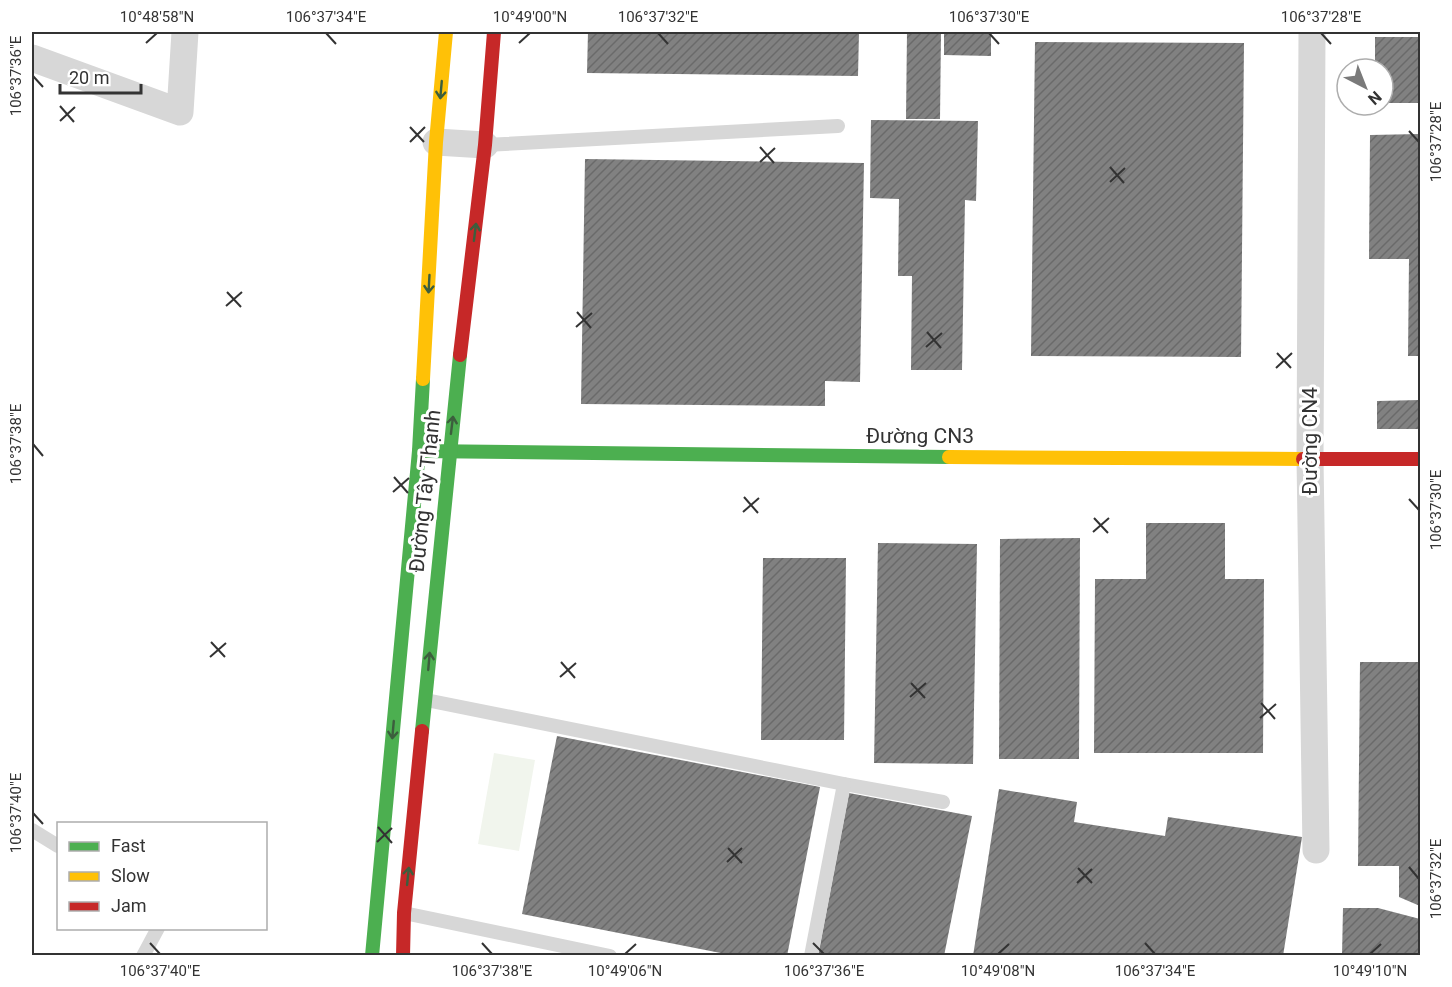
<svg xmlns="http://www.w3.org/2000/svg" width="1452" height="987" viewBox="0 0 1452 987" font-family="Roboto,sans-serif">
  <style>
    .grass { fill: #f1f5ed }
    .building { fill: url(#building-hatch) }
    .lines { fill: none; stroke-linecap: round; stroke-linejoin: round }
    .lane { stroke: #d7d7d7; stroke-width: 14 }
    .street { stroke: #d7d7d7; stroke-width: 27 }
    .fast { stroke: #4caf50; stroke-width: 14 }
    .slow { stroke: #ffc107; stroke-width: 14 }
    .jam { stroke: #c62828; stroke-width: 14 }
    .oneway { stroke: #3c5e3d }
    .ticks { fill: none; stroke: #333; stroke-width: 2 }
    .labels { text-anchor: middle; stroke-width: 6; stroke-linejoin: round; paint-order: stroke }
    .street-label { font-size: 21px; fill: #333; stroke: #fff }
    .neatline { fill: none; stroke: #333; stroke-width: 2 }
    .ticks-label { font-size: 15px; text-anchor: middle; fill: #333 }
  </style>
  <defs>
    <pattern id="building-hatch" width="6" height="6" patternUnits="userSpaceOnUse" patternTransform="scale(1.5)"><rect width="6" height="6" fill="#818181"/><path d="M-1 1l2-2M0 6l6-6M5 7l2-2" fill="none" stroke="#6a6a6a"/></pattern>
  </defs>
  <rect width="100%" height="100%" fill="#fff"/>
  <polygon class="grass" points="494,753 535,760 519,851 478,844"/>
  <g class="building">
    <polygon points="588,32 859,32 858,76 587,73"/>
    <polygon points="907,32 941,32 940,119 906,119"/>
    <polygon points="944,32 991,32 991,56 944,55"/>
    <polygon points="1375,37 1420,37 1420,103 1383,103 1383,69 1375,69"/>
    <polygon points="1035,42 1244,43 1241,357 1031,356"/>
    <polygon points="871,120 978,121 976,201 965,200 962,370 911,370 912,276 898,276 899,199 870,198"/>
    <polygon points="1420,134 1420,356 1408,356 1409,259 1369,259 1370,135"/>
    <polygon points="585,159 864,163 860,382 825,381 825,406 581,404"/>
    <polygon points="1420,400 1420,429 1377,429 1377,401"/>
    <polygon points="1146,523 1225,523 1225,579 1264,579 1263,753 1094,753 1095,579 1146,579"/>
    <polygon points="1080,538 1079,759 999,759 1000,539"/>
    <polygon points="878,543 977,544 973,764 874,763"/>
    <polygon points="763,558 846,558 844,740 761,740"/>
    <polygon points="1360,662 1420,662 1420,906 1399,897 1399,866 1358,866"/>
    <polygon points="557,736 820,787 787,956 736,956 522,914"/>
    <polygon points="999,789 1077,802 1074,822 1165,836 1168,817 1302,837 1283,956 973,956"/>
    <polygon points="849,793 972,816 944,956 818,956"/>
    <polygon points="1343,908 1378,908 1420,919 1420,956 1342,956"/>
  </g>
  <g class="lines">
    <g class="lane">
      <polyline points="485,145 838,126"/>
      <polyline points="426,700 844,784 943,802"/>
      <polyline points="32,830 58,846"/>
      <polyline points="404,913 610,956"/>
      <polyline points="143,956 158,928"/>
      <polyline points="811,956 844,784"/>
    </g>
    <g class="street">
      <polyline points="1312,32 1310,459 1316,850"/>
      <polyline points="32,58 180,112 185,32"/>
      <polyline points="436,142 485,145"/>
    </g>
    <g class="fast">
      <polyline points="419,451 949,457"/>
      <polyline points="422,731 460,355"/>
      <polyline points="372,956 419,451 423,379"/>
    </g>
    <g class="slow">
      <polyline points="423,379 436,142 446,32"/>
      <polyline points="949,457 1303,459"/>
    </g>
    <g class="jam">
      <polyline points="460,355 485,145 494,32"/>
      <polyline points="1303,459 1420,459"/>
      <polyline points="403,956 404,913 422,731"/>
    </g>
  </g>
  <defs><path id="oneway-shaft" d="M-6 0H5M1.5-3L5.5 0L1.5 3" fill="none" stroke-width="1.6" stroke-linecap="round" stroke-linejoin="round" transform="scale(1.5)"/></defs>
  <g class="oneway">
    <use href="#oneway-shaft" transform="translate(441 90) rotate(95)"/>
    <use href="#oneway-shaft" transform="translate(475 232) rotate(-83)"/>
    <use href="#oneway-shaft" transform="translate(429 284) rotate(93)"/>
    <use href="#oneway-shaft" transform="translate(452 425) rotate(-83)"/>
    <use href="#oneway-shaft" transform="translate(429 661) rotate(-85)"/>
    <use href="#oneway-shaft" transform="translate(393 730) rotate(95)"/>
    <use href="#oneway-shaft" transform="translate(408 876) rotate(-84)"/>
  </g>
  <path class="ticks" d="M 326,33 L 336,44M 658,33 L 668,44M 989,33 L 999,44M 1321,33 L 1331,44M 146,43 L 157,33M 519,43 L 530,33M 33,76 L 43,87M 60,106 L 74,122M 60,121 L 75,107M 410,127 L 424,142M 1409,131 L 1419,142M 410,142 L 425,127M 760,147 L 774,163M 760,162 L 775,148M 1110,167 L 1124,183M 1110,182 L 1125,168M 227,292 L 241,307M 226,306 L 242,292M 577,312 L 591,328M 576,327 L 592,313M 927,332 L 941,348M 926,347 L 942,333M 1277,353 L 1291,368M 1276,368 L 1292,353M 33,444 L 43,456M 394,477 L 408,493M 393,492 L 409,478M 744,497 L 758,513M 1409,499 L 1419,510M 743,512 L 759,498M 1094,518 L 1108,533M 1093,532 L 1109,518M 211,642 L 225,657M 210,657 L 226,643M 561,662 L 575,678M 560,677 L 576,663M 911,683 L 925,698M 910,697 L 926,683M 1261,703 L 1275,719M 1260,718 L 1276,704M 33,813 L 43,824M 378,827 L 392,843M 377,842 L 392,828M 728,848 L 742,863M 727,862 L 742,848M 1409,867 L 1419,879M 1078,868 L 1092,883M 1077,883 L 1092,869M 150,943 L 160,954M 482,943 L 492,954M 813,943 L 824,954M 1145,943 L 1155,954M 625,954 L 636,944M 998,954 L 1009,944M 1370,954 L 1381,944"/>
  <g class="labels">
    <g class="street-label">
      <text x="920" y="443">Đường CN3</text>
      <text transform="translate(1310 441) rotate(-90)" y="7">Đường CN4</text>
      <text transform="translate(425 491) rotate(-84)" y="7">Đường Tây Thạnh</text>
    </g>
  </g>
  <rect width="1452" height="987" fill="none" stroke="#ffffff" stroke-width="66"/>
  <rect x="57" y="822" width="210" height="108" fill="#ffffff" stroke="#adadad" stroke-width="1.5"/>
  <rect x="69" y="842" width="30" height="9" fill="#4caf50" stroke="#adadad" stroke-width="1.5"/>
  <text x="111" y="852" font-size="18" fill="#333333">Fast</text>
  <rect x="69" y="872" width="30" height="9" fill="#ffc107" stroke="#adadad" stroke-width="1.5"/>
  <text x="111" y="882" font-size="18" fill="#333333">Slow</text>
  <rect x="69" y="902" width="30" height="9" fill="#c62828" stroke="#adadad" stroke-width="1.5"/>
  <text x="111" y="912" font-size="18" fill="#333333">Jam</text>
  <g transform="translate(1365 87) rotate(138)"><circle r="28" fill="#ffffff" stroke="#adadad" stroke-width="1.5"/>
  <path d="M0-4.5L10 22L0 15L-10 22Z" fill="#7a7a7a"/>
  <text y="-9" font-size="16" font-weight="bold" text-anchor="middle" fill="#333333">N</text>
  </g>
  <path d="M60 84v9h81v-9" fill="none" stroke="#333333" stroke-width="3"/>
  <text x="69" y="84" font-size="18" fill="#333333" stroke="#ffffff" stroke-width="4.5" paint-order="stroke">20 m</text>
  <rect x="33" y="33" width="1386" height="921" class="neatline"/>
  <g class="ticks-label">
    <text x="157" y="22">10°48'58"N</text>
    <text x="326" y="22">106°37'34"E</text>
    <text x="530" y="22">10°49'00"N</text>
    <text x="658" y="22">106°37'32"E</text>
    <text x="989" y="22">106°37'30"E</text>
    <text x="1321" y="22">106°37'28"E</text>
    <text transform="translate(16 76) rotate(-90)" y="5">106°37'36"E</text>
    <text transform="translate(1436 142) rotate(-90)" y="5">106°37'28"E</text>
    <text transform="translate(16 444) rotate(-90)" y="5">106°37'38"E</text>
    <text transform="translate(1436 510) rotate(-90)" y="5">106°37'30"E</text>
    <text transform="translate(16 813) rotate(-90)" y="5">106°37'40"E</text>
    <text transform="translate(1436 879) rotate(-90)" y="5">106°37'32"E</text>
    <text x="160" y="976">106°37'40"E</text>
    <text x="492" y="976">106°37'38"E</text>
    <text x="625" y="976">10°49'06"N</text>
    <text x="824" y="976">106°37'36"E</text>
    <text x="998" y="976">10°49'08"N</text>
    <text x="1155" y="976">106°37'34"E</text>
    <text x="1370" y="976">10°49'10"N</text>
  </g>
</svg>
